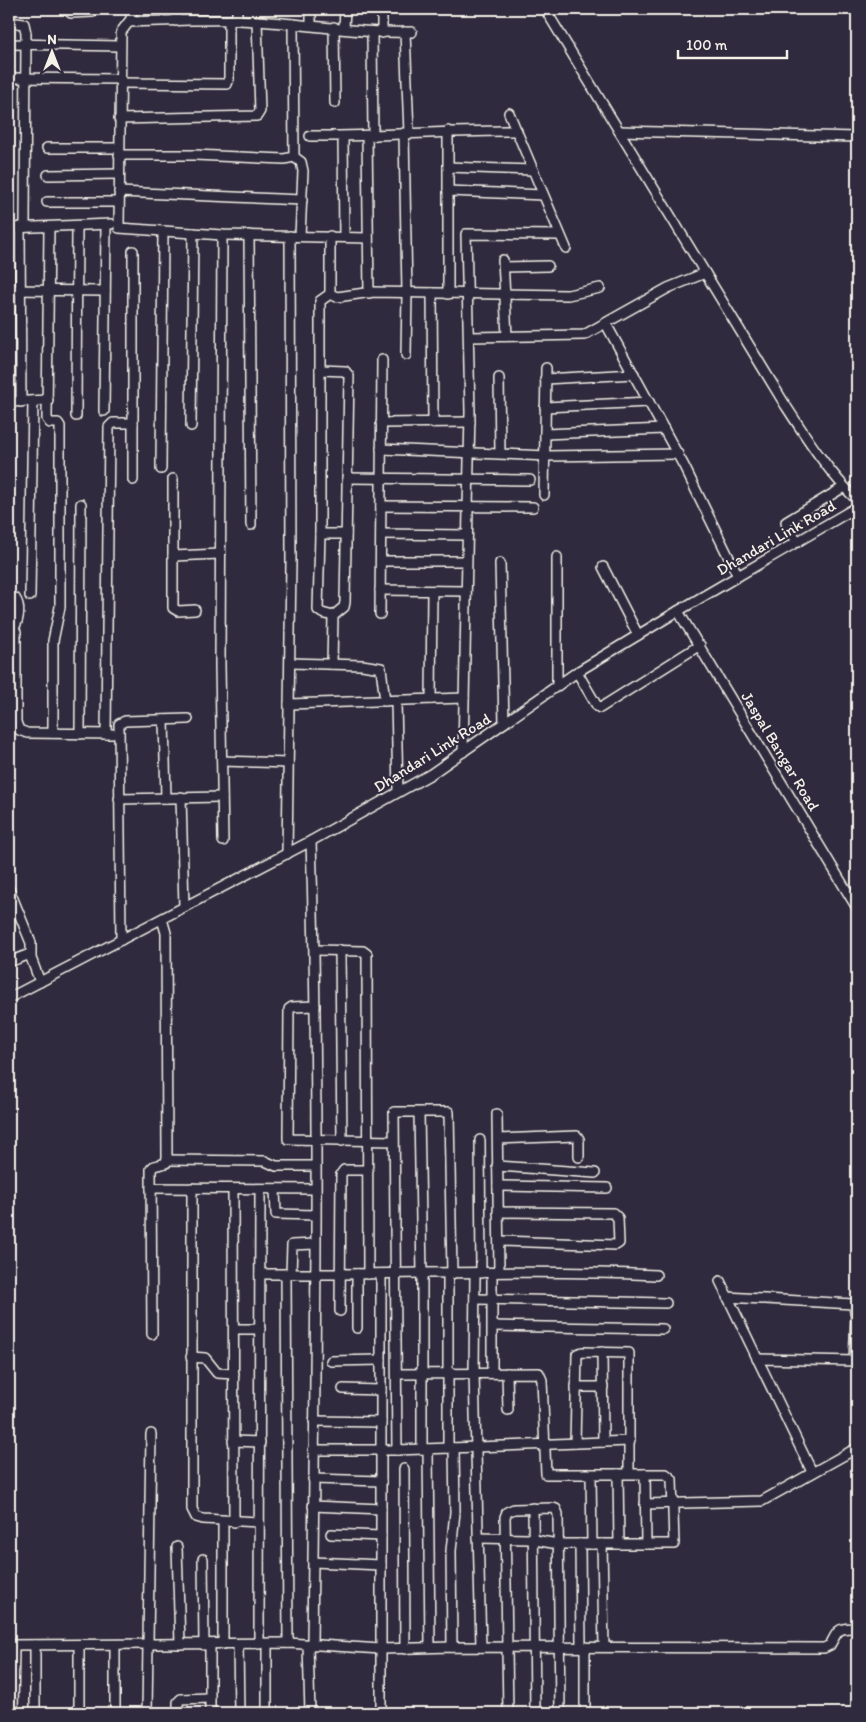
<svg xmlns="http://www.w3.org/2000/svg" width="866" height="1722" viewBox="0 0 866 1722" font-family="Itim,sans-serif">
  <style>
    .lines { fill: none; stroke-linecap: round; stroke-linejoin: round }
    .minor-casing { stroke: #f4f1e8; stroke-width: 12 }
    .minor { stroke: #2f2a3d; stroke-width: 9 }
    .labels { text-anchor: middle; stroke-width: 4; stroke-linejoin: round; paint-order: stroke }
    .street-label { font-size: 16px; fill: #f4f1e8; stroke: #2f2a3d }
  </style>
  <rect width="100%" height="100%" fill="#2f2a3d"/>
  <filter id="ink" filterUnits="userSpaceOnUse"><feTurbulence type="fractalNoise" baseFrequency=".02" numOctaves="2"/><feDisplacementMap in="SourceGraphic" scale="10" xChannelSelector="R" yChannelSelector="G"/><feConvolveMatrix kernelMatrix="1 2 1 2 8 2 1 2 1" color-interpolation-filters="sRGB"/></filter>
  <g filter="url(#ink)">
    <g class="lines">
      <g class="minor-casing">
        <g id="minor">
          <polyline points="66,9 71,13 93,12 97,9"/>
          <polyline points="132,9 131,19 121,32 119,228 222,235 368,238"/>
          <polyline points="237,9 237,20"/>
          <path d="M 545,9 L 784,403 C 806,437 828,472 857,500"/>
          <polyline points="176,21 176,9"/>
          <polyline points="9,22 24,24 26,33 25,227"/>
          <path d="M 129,22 C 171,21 214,18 256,21 C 308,24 360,34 412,32"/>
          <polyline points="311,25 311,9"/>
          <polyline points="334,27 335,103"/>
          <polyline points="344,28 345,9"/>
          <polyline points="405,32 409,133"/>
          <polyline points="372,33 373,136"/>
          <polyline points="382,33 382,9"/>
          <polyline points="9,44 120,46"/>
          <polyline points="9,78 120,79"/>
          <polyline points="120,83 227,84 229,79 229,20"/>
          <polyline points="509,113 566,248"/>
          <polyline points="119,119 257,116 260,111 257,21"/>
          <polyline points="448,131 448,294"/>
          <polyline points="619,131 857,137"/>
          <polyline points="404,133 407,293 406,355"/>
          <path d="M 310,136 C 379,137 448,130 517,131"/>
          <polyline points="367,136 369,293"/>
          <polyline points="343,137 344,237"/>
          <polyline points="47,148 119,148"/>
          <polyline points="119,155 194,155 284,159 294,157 293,24"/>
          <polyline points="294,157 301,162 303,171 300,236"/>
          <polyline points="448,167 533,170"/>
          <polyline points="48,175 119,174"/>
          <polyline points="448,191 543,195"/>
          <polyline points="119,192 302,200"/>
          <polyline points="47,202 118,202"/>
          <polyline points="20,227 21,402"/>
          <polyline points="49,227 47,419 50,423 58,423 60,426 60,607 53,641 53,733"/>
          <polyline points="9,228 111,224"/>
          <polyline points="222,235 220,665 223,841"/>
          <polyline points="249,235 251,525"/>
          <polyline points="330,236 330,294 337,297 372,292 568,295 600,288"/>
          <polyline points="503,260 507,336"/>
          <polyline points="504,267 548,266"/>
          <polyline points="9,290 105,291"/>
          <polyline points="432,293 433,422"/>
          <polyline points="330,294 320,301 320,534 318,610 322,613 333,616"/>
          <polyline points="606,324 684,466 738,576"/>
          <polyline points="469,337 584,335 668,288 705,273"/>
          <polyline points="320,370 345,371 349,376 345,602 344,607 333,616 332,664"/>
          <polyline points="499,378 500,453"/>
          <polyline points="545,379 634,374"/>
          <polyline points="9,402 48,400"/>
          <polyline points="545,407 649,402"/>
          <polyline points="104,411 106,225"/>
          <polyline points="76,416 77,226"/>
          <polyline points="381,423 470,422"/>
          <polyline points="191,426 193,233"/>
          <polyline points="545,434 664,429"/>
          <polyline points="381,449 547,456 678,454"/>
          <polyline points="161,469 163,232"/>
          <polyline points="347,478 530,480"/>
          <polyline points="173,479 173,608 178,611 195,610"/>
          <polyline points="133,480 133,251"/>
          <polyline points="544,495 546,368"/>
          <polyline points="381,506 533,507"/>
          <polyline points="320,534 346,534"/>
          <polyline points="381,534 467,535"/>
          <polyline points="798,542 787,527 786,522 844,487"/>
          <polyline points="173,556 220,554"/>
          <polyline points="557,557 557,686"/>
          <polyline points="381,561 466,561"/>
          <polyline points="500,563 504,723"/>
          <polyline points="603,567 638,635"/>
          <polyline points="380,590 465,591"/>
          <polyline points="30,596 33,401"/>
          <path d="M 9,598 L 15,598 C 21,606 19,620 14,628"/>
          <polyline points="678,611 857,908"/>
          <polyline points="380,614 382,360"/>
          <polyline points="9,628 14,628 16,632 16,722 19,730 27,733 112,734"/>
          <polyline points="290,663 362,665 381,668 385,701"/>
          <polyline points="577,672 597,706 600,708 700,645"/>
          <polyline points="431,699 432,591"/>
          <polyline points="396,701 398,792"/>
          <polyline points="289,704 464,698"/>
          <polyline points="164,720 166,798"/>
          <polyline points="80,734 81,504"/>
          <polyline points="106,734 109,427 113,423 133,423"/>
          <polyline points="463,752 470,412 466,234 560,235"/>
          <polyline points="222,761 288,763"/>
          <polyline points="181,797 184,907"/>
          <polyline points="119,799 222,797"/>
          <path d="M 311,841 C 320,1109 315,1377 312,1645"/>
          <polyline points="287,854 291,562 290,236"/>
          <polyline points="9,889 31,943 31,958 40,982"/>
          <polyline points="121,940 119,724 125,721 188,719"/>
          <polyline points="315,950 363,951 367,954 368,1274"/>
          <polyline points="340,950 342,1141"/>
          <polyline points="9,962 30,954"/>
          <polyline points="9,998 311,841 431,774 577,672 678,611 857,507"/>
          <polyline points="315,1006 292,1007 289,1009 288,1139 393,1141"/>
          <polyline points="419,1113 422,1274 422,1449"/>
          <polyline points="497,1114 499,1272"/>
          <polyline points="498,1139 577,1136 579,1139 579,1157"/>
          <polyline points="480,1140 481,1273"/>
          <polyline points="167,1160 265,1161 276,1166 315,1166"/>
          <polyline points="497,1166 595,1173"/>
          <polyline points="498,1186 607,1188"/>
          <polyline points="151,1188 315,1189"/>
          <polyline points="192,1188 192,1509 196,1517 203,1519 259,1522"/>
          <polyline points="233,1189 234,1522"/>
          <polyline points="275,1189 276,1214 315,1215"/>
          <polyline points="498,1212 613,1213 618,1218 619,1243 616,1245 499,1241"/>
          <polyline points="492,1273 492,1373"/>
          <path d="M 260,1274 C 392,1275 524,1269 656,1275"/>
          <polyline points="286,1274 288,1643"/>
          <polyline points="291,1274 292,1245 315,1244"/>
          <polyline points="357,1274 357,1328"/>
          <polyline points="381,1274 381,1713"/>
          <polyline points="448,1274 448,1448"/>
          <polyline points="475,1274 474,1373 481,1647"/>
          <polyline points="720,1281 812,1472"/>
          <polyline points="727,1297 853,1304 856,1315 854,1361"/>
          <polyline points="475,1299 666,1303"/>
          <polyline points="340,1311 341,1174 344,1170 368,1170"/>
          <polyline points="493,1326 663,1329"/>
          <polyline points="234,1329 260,1329"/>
          <polyline points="152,1334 151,1169 154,1166 166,1163 167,1157 166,933 162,919"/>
          <polyline points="602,1352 603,1442"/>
          <polyline points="191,1357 205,1358 217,1373 234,1374"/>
          <polyline points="757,1359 857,1361"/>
          <polyline points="331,1361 381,1360"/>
          <polyline points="507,1373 508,1410"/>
          <polyline points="397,1374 539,1373 542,1380 546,1474 666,1474 672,1479 674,1544 558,1544 529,1539 478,1538"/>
          <polyline points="576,1387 603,1387"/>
          <polyline points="343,1389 381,1390"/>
          <polyline points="314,1421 381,1422"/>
          <polyline points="233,1441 260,1442"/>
          <polyline points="575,1443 577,1354 582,1352 629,1353 629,1473"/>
          <polyline points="428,1449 430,1647"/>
          <polyline points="313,1450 397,1450 630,1441"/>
          <polyline points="397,1450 394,1112 449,1112 452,1274"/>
          <polyline points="404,1469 405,1649"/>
          <polyline points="618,1474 619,1544"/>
          <polyline points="645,1474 646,1544"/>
          <polyline points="591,1475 592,1544"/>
          <polyline points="313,1479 381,1481"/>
          <polyline points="645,1504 762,1501 857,1448"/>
          <polyline points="313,1506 381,1509"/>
          <polyline points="533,1508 535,1713"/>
          <polyline points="223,1522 223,1644"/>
          <polyline points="331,1534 381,1536"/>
          <polyline points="580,1544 581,1647"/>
          <polyline points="602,1544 604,1647"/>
          <polyline points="177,1547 180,1644"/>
          <polyline points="203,1559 204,1645"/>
          <polyline points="313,1562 381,1565"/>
          <polyline points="238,1644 239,1713"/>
          <polyline points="259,1644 260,1189"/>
          <polyline points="267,1644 267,1713"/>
          <path d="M 9,1645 L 288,1643 L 381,1649 L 452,1647 L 824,1648 L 830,1645 C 839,1629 837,1628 857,1628"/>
          <polyline points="35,1645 35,1713"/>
          <polyline points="115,1645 115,1713"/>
          <polyline points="308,1645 310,1713"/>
          <polyline points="452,1647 451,1551 455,1512 454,1448"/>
          <polyline points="585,1647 585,1713"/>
          <polyline points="13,1713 14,1645"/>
          <polyline points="79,1713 79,1645"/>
          <polyline points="147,1713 151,1434"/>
          <polyline points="178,1713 178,1702 181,1699 210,1698"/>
          <polyline points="210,1713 210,1645"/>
          <polyline points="508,1713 505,1517 507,1512 514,1509 553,1508 556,1509 558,1514 560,1713"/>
        </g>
      </g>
      <use href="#minor" class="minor"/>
    </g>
  </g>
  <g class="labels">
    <g class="street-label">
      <text transform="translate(776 537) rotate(-30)" y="6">Dhandari Link Road</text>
      <text transform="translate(781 751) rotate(59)" y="6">Jaspal Bangar Road</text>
      <text transform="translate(432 752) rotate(-32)" y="6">Dhandari Link Road</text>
    </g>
  </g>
  <rect width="866" height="1722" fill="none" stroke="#2f2a3d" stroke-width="30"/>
  <rect x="15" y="15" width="836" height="1692" fill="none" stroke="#f4f1e8" stroke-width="2" filter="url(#ink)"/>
  <g transform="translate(52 52)" stroke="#2f2a3d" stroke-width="4" paint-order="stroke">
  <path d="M0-4L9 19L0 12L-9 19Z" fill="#f4f1e8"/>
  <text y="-8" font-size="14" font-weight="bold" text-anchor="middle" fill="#f4f1e8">N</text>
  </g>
  <path d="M678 50v8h109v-8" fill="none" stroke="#f4f1e8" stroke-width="2.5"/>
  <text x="686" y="50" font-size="15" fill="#f4f1e8" stroke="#2f2a3d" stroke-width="4" paint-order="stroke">100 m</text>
</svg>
